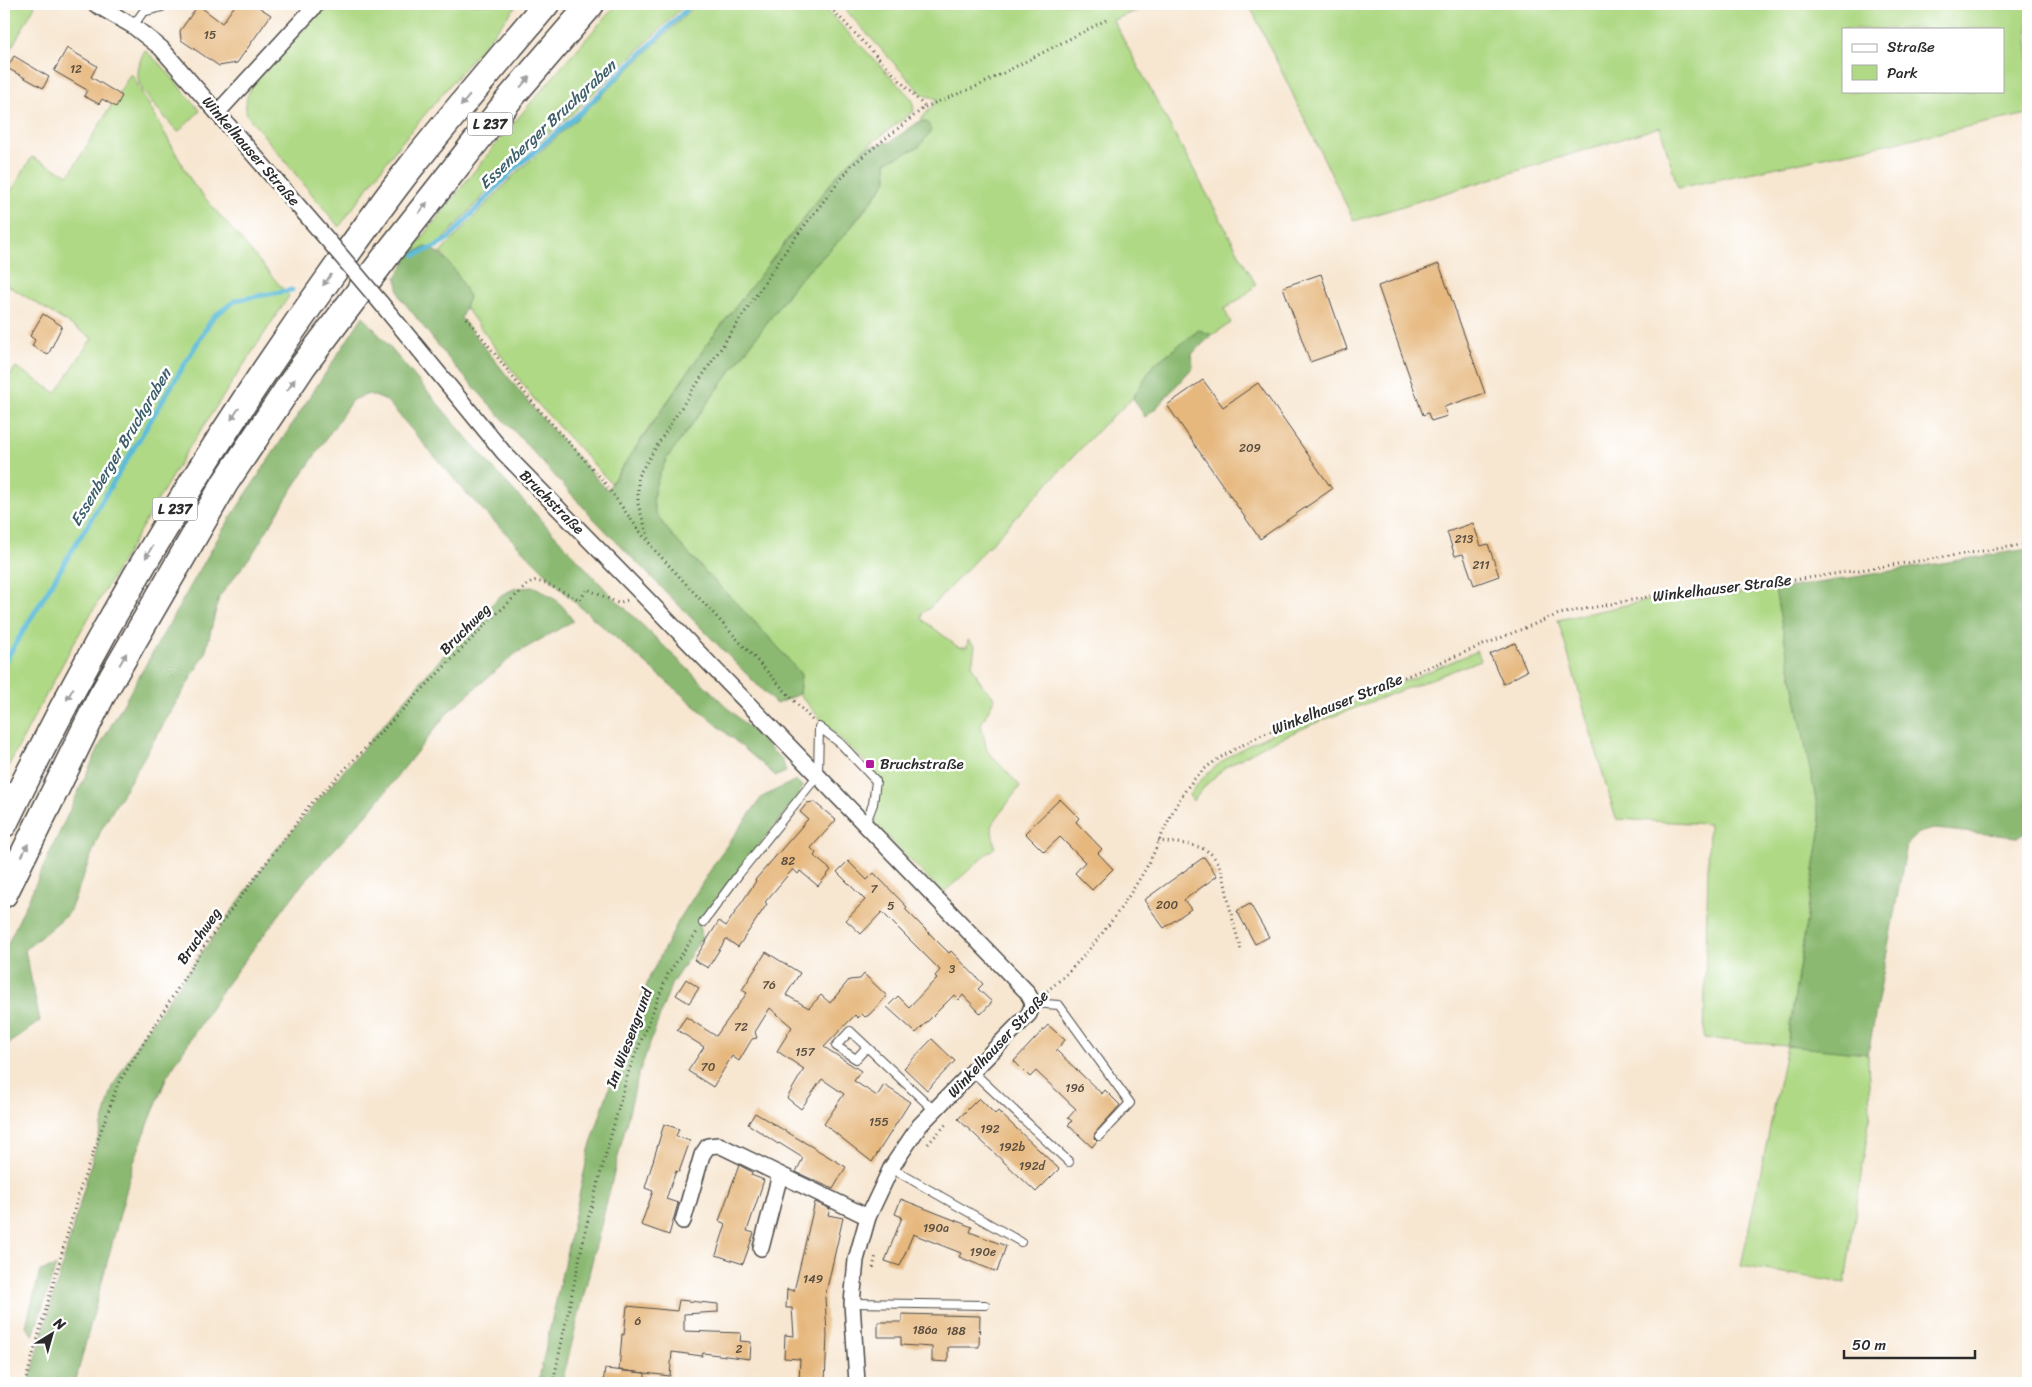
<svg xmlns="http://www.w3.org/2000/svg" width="2032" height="1387" viewBox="0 0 2032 1387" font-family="Sriracha,sans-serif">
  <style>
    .green { fill: #afd985; stroke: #6d8258; fill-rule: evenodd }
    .forest { fill: #8bb972; stroke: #5b724e }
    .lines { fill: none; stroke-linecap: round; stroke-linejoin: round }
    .stream { stroke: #5dbcdb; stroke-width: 5 }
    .building { fill: #e6b87e }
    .service-casing { stroke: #4a4744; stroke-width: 10 }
    .minor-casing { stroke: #4a4744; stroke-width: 18 }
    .trunk-casing { stroke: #4a4744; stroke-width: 29 }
    .path { stroke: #4a4744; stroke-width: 3; stroke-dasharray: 1 4; stroke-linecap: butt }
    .service { stroke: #fff; stroke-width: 8 }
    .minor { stroke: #fff; stroke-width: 15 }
    .trunk { stroke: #fff; stroke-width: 26 }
    .minor-bridge-casing { stroke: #4a4744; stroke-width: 18; stroke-linecap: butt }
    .minor-bridge { stroke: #fff; stroke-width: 15 }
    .oneway { fill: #a0a0a0 }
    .poi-dot { fill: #b5179e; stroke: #fff; stroke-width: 2 }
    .labels { text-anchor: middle; stroke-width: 5; stroke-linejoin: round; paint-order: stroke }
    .number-label { font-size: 12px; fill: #5a4e40 }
    .shield { fill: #fff; stroke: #6b6b6b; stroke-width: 1 }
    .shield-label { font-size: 14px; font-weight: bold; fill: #2b2b2b }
    .street-label { font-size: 15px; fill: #2b2b2b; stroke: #fff }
    .poi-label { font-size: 15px; fill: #2b2b2b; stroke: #fff; text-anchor: start }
    .water-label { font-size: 16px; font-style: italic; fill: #3c5e69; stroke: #fff }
  </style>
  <rect width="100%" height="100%" fill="#fff"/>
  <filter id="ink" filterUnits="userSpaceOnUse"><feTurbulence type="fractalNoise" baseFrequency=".02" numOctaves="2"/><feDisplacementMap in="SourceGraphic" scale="10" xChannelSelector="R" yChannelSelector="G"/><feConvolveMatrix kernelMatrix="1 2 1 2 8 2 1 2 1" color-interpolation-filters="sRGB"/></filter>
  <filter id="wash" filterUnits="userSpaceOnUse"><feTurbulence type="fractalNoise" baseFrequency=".0096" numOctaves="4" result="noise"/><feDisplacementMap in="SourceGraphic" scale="20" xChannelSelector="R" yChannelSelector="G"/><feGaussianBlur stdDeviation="1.12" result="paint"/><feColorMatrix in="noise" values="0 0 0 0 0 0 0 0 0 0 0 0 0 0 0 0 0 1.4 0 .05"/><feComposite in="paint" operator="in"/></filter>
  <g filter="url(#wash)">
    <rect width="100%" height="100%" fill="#f7e6d0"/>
    <g class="green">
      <polygon points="4,4 36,4 4,61"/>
      <path d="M 328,4 L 518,4 L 396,149 L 339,227 L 247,115 C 244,102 247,95 253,84 Z"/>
      <path d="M 617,4 L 686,4 L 573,113 L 515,162 L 433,250 L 427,247 L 411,253 C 475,166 546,84 617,4 Z"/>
      <polygon points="697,4 821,4 912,99 914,111 866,147 841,170 710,340 611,483 537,403 465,307 469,297 444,256 440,253 516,173 579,117"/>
      <path d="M 840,4 L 1154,4 L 1113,20 L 1256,285 L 1243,297 L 1224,309 L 1231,323 L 1212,335 L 1199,330 L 1153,365 L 1133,398 L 1103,425 L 931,607 L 922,613 L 922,619 L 958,647 L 967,647 L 968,640 L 975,646 L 972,666 L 982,685 L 995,698 L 981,724 L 987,751 L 1020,786 L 991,826 L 995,847 L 943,893 L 873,823 L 880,781 L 865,762 L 830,730 L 799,694 L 801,675 C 771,636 734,602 700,566 C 688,553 664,528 656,513 C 648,495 660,474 667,458 L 797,282 L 844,236 L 872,201 L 887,180 L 886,162 L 895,158 L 928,123 L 920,121 L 938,99 L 923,95 Z"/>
      <path d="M 1249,4 L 2028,4 L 2028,114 L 1678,188 L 1660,127 L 1354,221 ZM 1843,29 L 2003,29 L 2003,91 L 1843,91 Z"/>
      <path d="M 145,50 L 164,68 L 200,111 L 178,132 C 170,123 142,93 139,83 C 136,73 140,58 145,50 Z"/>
      <polygon points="131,73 193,184 289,296 185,454 72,646 4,774 4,384 16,367 56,393 92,338 4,283 4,203 32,157 69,175"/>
      <polygon points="1775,590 1821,826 1787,1045 1868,1054 1870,1116 1845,1283 1741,1266 1787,1046 1704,1038 1709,824 1616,819 1558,620 1644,601 1671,600"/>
      <path d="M 1477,651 L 1481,660 L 1313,724 L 1263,746 L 1224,768 L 1207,784 L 1193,801 L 1189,795 C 1225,743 1295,726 1350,704 C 1393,686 1435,669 1477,651 Z"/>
    </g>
    <g class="forest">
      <path d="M 920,121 L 928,123 L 931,131 L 919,147 L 886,162 L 887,180 L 844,236 L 797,282 L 667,458 C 660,474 648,495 656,513 C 664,528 688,553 700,566 C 734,602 771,636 801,675 L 799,694 L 776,704 L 595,520 L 452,363 L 400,297 L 396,277 L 411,253 L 427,247 C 452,259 457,274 469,297 L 461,318 L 533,408 L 607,490 L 710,340 L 841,170 L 866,147 L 890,142 Z"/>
      <polygon points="363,316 491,466 606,590 783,761 786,772 776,776 571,599 467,494 387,401 369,394 352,400 291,491 253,553 219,597 205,654 101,830 69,913 25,950 40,1021 4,1047 4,952 100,745 222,531"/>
      <polygon points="1199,330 1212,335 1192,354 1193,367 1156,408 1145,417 1133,398 1153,365"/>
      <polygon points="2028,549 2028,831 2018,837 1934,829 1918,833 1907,844 1868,1054 1787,1046 1821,826 1775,590"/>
      <path d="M 535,587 C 553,597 563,603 573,621 L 515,654 L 449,711 L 370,811 L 303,883 L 223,989 L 167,1076 L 134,1161 L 75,1383 L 29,1383 L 113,1086 L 140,1039 L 274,852 L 421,681 L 469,627 L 501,595 L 516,588 Z"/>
      <polygon points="796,780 802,786 799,795 698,923 702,937 671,985 638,1076 562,1383 538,1383 589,1150 615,1070 650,976 679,920 720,855 762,797"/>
      <polygon points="56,1266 33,1336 26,1326 40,1271"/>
    </g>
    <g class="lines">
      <g class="stream">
        <polyline points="415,255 437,246 449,238 514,169 581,112 692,4"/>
        <polyline points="4,663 213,317 236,300 292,290"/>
      </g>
    </g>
    <g id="blocks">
      <g class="building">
        <polygon points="236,4 254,4 271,15 237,63 219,66 181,40 180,31 198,5 222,23"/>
        <polygon points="67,48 97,66 91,77 122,96 116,107 102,99 99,104 84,96 87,90 54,71"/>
        <polygon points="14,56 49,77 43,88 7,68"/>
        <polygon points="1439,264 1485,393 1444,407 1447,416 1431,421 1428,413 1423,415 1378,286"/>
        <polygon points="1321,274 1347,349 1310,362 1283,287"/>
        <polygon points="43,314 62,326 48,355 32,346 35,340 30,336"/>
        <polygon points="1203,380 1223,407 1258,383 1332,489 1260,539 1167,405"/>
        <polygon points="1473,523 1481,546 1488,544 1499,576 1474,585 1463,554 1455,556 1447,532"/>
        <polygon points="1515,643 1527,671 1503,684 1490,654"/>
        <polygon points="1060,799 1079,818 1076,822 1102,849 1098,853 1113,869 1092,890 1075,873 1085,862 1060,837 1044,852 1025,833"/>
        <polygon points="814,802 836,820 811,848 816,853 814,856 831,870 818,886 800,871 798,874 793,869 765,902 767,904 738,947 726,939 708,968 694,960 719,921 726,926 756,881 755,880 808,819 800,812 807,803"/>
        <polygon points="1204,857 1217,876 1184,900 1191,909 1164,928 1144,900"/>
        <polygon points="848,861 867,880 874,873 907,907 905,909 949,953 951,951 983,984 978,989 992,1002 981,1014 963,995 959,1000 954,995 916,1033 887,1007 898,996 909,1007 937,978 935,976 940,970 882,912 861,934 846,920 865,900 837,872"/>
        <polygon points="1250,904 1269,937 1255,944 1237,911"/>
        <polygon points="766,952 800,973 786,995 809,1008 821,995 830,1003 849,980 860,979 864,974 887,996 869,1015 865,1017 862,1014 858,1018 855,1015 824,1047 861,1071 854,1081 877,1096 884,1085 910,1102 872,1162 824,1124 844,1094 822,1079 801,1109 787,1098 804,1069 777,1051 792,1027 770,1008 755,1032 757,1038 752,1039 739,1061 732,1056 713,1087 688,1071 704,1047 677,1030 686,1017 716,1036 747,993 742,990"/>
        <polygon points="686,979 699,988 689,1003 676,995"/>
        <polygon points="1048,1025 1065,1040 1056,1050 1102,1094 1105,1090 1120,1105 1095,1133 1094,1138 1097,1141 1092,1147 1068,1125 1072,1121 1068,1118 1076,1109 1036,1071 1030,1077 1014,1061"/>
        <polygon points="932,1039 955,1061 927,1090 904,1068"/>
        <polygon points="979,1098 995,1114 998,1111 1059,1169 1036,1192 958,1119"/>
        <polygon points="755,1113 846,1167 833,1189 796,1172 803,1158 779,1143 778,1144 748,1124"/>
        <polygon points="664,1124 679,1129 676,1136 690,1141 679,1172 676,1171 666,1199 678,1203 669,1235 641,1225 653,1191 645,1188"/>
        <polygon points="739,1165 752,1172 751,1175 764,1180 747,1231 754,1233 743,1264 716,1255 726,1224 719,1221"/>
        <polygon points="901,1199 972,1227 970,1232 1006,1246 997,1272 959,1257 961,1253 913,1234 900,1266 885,1261 902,1217 895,1214"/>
        <polygon points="815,1202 830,1209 828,1215 843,1218 825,1297 827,1335 825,1383 799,1383 800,1359 784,1358 785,1335 794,1336 792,1308 786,1308 787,1289 794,1291"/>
        <polygon points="679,1300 718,1304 718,1312 684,1314 684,1331 741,1333 740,1341 751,1342 750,1359 703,1353 702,1356 672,1352 670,1376 619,1370 622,1334 624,1335 627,1306 677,1311"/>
        <polygon points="902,1314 980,1316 979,1347 948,1347 948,1362 932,1361 932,1347 901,1345 901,1337 878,1337 878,1322 902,1322"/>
        <polygon points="605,1369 645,1373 645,1383 603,1383"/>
      </g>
    </g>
  </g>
  <g filter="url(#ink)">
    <use href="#blocks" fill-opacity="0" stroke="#4a4744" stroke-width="1"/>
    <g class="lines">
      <g class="service-casing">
        <g id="service">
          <polyline points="133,26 143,12 162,7 164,4"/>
          <polyline points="703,923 739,874 818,775 819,727 840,743 876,781 873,804 865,825"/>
          <polyline points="1033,1003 1059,1005 1130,1103 1099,1136"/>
          <polyline points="867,1047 856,1059 836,1046 850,1031 935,1111"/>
          <polyline points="973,1072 1069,1162"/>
          <polyline points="891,1168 1021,1242"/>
          <polyline points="852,1303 985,1305"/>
        </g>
      </g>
      <g class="minor-casing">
        <g id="minor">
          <polyline points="95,4 133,26 161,48 326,238"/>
          <polyline points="218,112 317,4"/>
          <polyline points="380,302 504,453 642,594 1027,992 1033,1003 1029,1014 920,1125 891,1168 868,1217 856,1260 852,1303 857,1383"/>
          <polyline points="683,1221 702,1155 708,1146 719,1145 868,1217"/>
          <polyline points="761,1248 780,1175"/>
        </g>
      </g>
      <g class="trunk-casing">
        <g id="trunk">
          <path d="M 4,824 C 100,626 213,438 342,260 C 365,229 386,198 410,168 C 454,112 501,58 546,4"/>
          <polyline points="4,894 101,697 225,483 303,366 393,247 511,97 591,4"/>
        </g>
      </g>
      <g class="path">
        <polyline points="827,4 925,107"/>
        <polyline points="467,318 532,402 601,478 649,544"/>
        <polyline points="812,720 651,546 638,504 638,476 673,420 791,243 851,166 925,107 980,85 1106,20"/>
        <path d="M 1158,841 C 1173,843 1190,843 1204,849 C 1225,860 1225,889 1230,908 C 1233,922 1237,936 1241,950"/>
        <path d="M 1047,991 C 1085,961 1120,912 1145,870 C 1163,838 1172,801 1199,774 C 1217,757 1239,747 1260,736 L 1559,614 L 1658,595 L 1769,584 L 2028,544"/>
        <polyline points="928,1144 947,1123"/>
        <polyline points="873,1268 876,1255"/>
        <polyline points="25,1383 81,1186 118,1084 206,943 309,806 485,625 528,584 535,581 545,583 580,600 587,589 618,603 628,600"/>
        <polyline points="553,1383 587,1223 628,1073 668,974 697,932"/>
      </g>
      <use href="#service" class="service"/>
      <use href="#minor" class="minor"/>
      <use href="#trunk" class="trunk"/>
      <g class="minor-bridge-casing">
        <polyline id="minor-bridge" points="326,238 380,302"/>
      </g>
      <use href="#minor-bridge" class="minor-bridge"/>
    </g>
    <defs><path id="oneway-solid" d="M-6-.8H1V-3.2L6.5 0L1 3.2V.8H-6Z" transform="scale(1.25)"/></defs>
    <g class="oneway">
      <use href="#oneway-solid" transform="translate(525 82) rotate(-49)"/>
      <use href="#oneway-solid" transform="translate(465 101) rotate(130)"/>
      <use href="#oneway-solid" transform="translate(423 208) rotate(-52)"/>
      <use href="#oneway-solid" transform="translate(327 280) rotate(126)"/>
      <use href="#oneway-solid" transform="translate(291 385) rotate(-56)"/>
      <use href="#oneway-solid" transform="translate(235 414) rotate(124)"/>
      <use href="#oneway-solid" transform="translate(149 552) rotate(120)"/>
      <use href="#oneway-solid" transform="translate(123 659) rotate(-60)"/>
      <use href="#oneway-solid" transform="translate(70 694) rotate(119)"/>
      <use href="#oneway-solid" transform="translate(25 850) rotate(-64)"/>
    </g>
  </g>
  <rect class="poi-dot" x="865" y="759" width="10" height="10" rx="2.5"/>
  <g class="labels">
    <g class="number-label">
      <text x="210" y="39">15</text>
      <text x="76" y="73">12</text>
      <text x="1250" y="452">209</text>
      <text x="1464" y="543">213</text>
      <text x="1481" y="569">211</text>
      <text x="788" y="865">82</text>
      <text x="874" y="893">7</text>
      <text x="1167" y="909">200</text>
      <text x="891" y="910">5</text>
      <text x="952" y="973">3</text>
      <text x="769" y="989">76</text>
      <text x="741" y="1031">72</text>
      <text x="805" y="1056">157</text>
      <text x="708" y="1071">70</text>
      <text x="1075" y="1092">196</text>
      <text x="879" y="1126">155</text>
      <text x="990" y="1133">192</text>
      <text x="1012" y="1151">192b</text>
      <text x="1032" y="1170">192d</text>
      <text x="936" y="1232">190a</text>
      <text x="983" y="1256">190e</text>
      <text x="813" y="1283">149</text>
      <text x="638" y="1325">6</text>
      <text x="925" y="1334">186a</text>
      <text x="956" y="1335">188</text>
      <text x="739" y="1353">2</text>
    </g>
    <g class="shield">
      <rect x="467.5" y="112.5" width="45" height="23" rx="4"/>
      <rect x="152.5" y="497.5" width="45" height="23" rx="4"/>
    </g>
    <g class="shield-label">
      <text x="490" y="129">L 237</text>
      <text x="175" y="514">L 237</text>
    </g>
    <g class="street-label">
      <text transform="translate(251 151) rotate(49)" y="5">Winkelhauser Straße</text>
      <text transform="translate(552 502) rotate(45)" y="5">Bruchstraße</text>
      <text transform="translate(1722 588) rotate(-7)" y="5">Winkelhauser Straße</text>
      <text transform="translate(465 629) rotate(-45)" y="5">Bruchweg</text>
      <text transform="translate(1337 704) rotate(-22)" y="5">Winkelhauser Straße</text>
      <text transform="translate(199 936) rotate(-55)" y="5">Bruchweg</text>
      <text transform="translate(629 1038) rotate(-69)" y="5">Im Wiesengrund</text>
      <text transform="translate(998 1044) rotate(-47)" y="5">Winkelhauser Straße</text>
    </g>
    <g class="poi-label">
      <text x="880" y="769">Bruchstraße</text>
    </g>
    <g class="water-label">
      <text transform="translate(547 124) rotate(-43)" y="6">Essenberger Bruchgraben</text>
      <text transform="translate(120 447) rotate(-59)" y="6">Essenberger Bruchgraben</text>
    </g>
  </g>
  <rect width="2032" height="1387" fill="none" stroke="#fff" stroke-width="20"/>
  <rect x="1842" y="28" width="162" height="65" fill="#ffffff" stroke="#aaaaaa"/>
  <rect x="1852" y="44" width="25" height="8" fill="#ffffff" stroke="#aaaaaa"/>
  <text x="1887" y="52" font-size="15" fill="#2b2b2b">Straße</text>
  <rect x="1852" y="65" width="25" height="15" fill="#afd985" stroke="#aaaaaa"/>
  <text x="1887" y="78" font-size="15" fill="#2b2b2b">Park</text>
  <g transform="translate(52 1334) rotate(37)" stroke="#ffffff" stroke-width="4" paint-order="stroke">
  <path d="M0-4L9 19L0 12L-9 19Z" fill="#2b2b2b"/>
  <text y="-8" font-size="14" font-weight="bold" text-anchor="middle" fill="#2b2b2b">N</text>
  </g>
  <path d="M1844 1350v8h131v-8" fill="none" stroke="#2b2b2b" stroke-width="2.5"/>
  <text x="1852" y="1350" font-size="15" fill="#2b2b2b" stroke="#ffffff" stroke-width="4" paint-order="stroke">50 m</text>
</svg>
